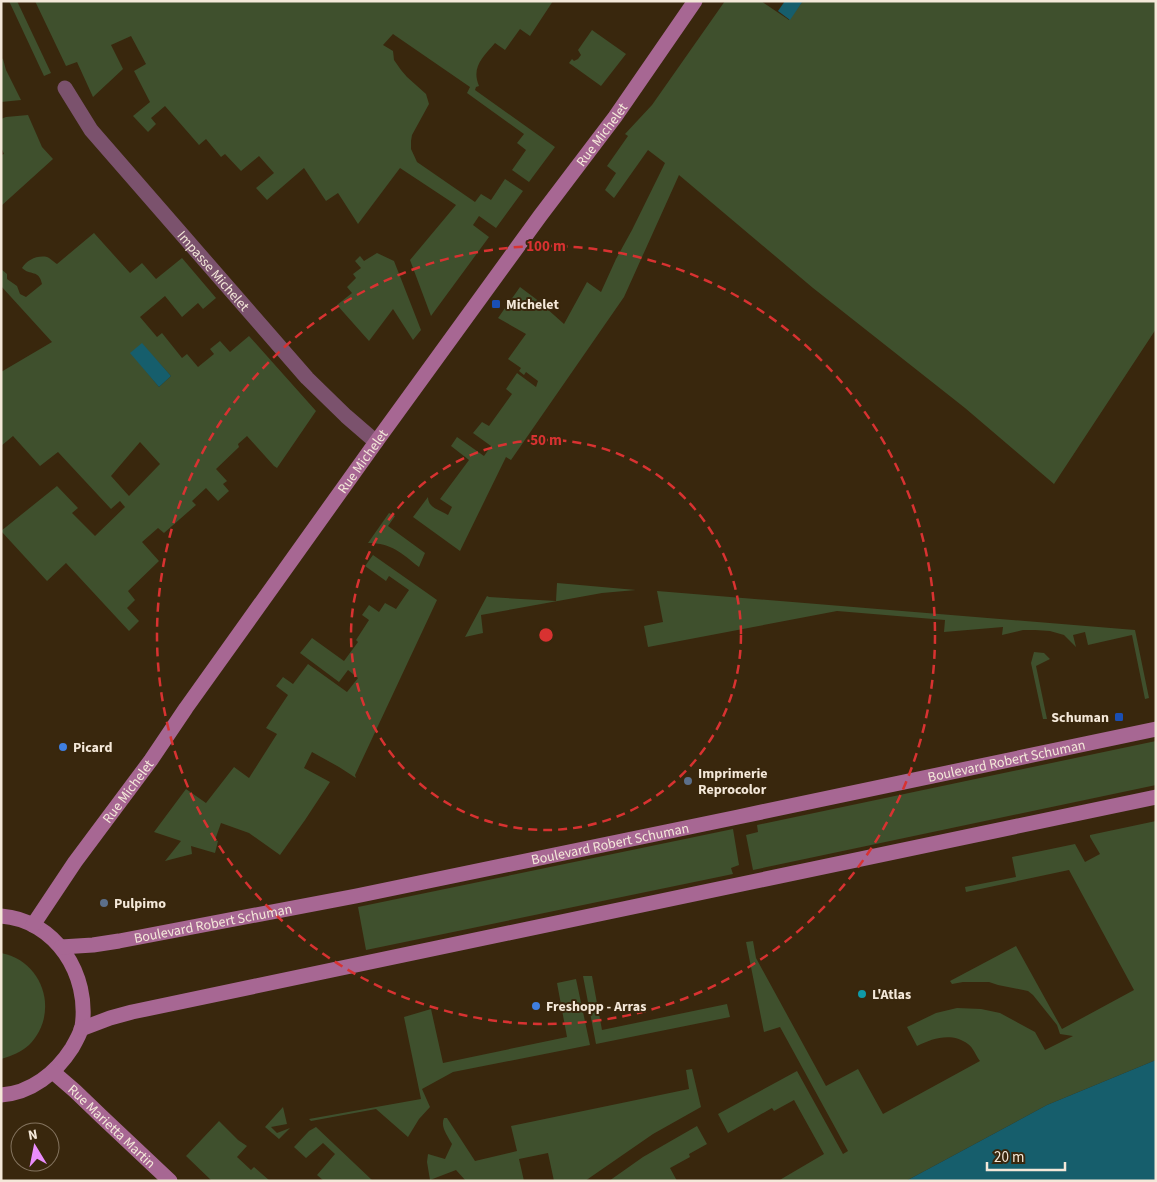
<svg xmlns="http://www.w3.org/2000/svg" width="1157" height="1182" viewBox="0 0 1157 1182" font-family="'Source Sans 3',sans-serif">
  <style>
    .green { fill: #3f502d; fill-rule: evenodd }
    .water { fill: #165e6c }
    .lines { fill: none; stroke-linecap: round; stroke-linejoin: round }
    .street { stroke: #7b526d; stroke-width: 15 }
    .secondary { stroke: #a76793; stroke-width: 15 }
    .ring { fill: none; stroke: #d83231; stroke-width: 2.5; stroke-dasharray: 9 6 }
    .transit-dot { fill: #1a4fb4; stroke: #39270d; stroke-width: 2 }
    .shop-dot { fill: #3f7fe0; stroke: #39270d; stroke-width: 2 }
    .service-dot { fill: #5c6f8a; stroke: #39270d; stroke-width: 2 }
    .culture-dot { fill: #0f9aa8; stroke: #39270d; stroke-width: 2 }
    .labels { text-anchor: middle; stroke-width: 4; stroke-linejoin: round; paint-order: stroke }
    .street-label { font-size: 14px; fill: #f4e8d9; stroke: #39270d }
    .poi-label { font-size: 14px; font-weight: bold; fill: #f4e8d9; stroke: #39270d; text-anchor: start }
    .centre { fill: #d83231; stroke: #39270d; stroke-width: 2.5 }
    .ring-label { font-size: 15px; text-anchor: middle; font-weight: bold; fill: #d83231; stroke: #39270d; stroke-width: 4; stroke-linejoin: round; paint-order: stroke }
  </style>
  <rect width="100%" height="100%" fill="#39270d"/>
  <g class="green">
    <polygon points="9,1 17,1 51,73 44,76"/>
    <path d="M 35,1 L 553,1 L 530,36 L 520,29 L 505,50 L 495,43 C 483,57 471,67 479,86 L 476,87 L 475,90 L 555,147 L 529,182 L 512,170 L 526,150 L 517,143 L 524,134 L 467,93 L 470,87 L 393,34 L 383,45 L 393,51 L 394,60 L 401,70 L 407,77 L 426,94 L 429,104 L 412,135 L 411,141 L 411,149 L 417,162 L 475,202 L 481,194 L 491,200 L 505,179 L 523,191 L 496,228 L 479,216 L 473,225 L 489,237 L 431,316 L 410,260 L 456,205 L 400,168 L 358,224 L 338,193 L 326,201 L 304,168 L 267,200 L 256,188 L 274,173 L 259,156 L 241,171 L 225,154 L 221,157 L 206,139 L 199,145 L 165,106 L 151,118 L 156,124 L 148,132 L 133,116 L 150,102 L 134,71 L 146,64 L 131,36 L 111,45 L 123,69 L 93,97 L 77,62 L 66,66 Z"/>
    <path d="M 725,1 L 761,1 L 789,20 L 803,1 L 1156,1 L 1156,329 L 1054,484 L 965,408 L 813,288 L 679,175 L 624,297 L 511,460 L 506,457 L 460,551 L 413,517 L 428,497 C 428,508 440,510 448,515 L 452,507 L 440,499 L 469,460 L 451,446 L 457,437 L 484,456 L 491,446 L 473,433 L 482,422 L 489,426 L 512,394 L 506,389 L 517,373 L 536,387 L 538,381 L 526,372 L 524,375 L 519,371 L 521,368 L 508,359 L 526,334 L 498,318 L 520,287 L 536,299 L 564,324 L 587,282 L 601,292 L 616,259 L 632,230 L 665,163 L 648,150 L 614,198 L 605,190 L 616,173 L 607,166 L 628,136 L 625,134 L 652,105 Z"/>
    <polygon points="592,30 626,54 601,86 569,63 572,59 574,61 578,59 581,55 578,50"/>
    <polygon points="1,58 3,59 6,70 21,100 1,102"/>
    <polygon points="28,115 42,147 53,159 1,206 1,155 4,154 1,147 1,119 6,117"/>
    <path d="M 94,233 L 130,273 L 142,263 L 156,279 L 182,258 L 216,298 L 203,309 L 198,303 L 182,317 L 165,296 L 140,317 L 157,337 L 162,333 L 182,358 L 187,354 L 198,367 L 214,354 L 210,349 L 220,341 L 230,352 L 249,336 L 316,411 L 277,468 L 274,466 L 247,436 L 238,444 L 239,447 L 216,469 L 227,481 L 223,484 L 229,491 L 218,501 L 206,488 L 192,501 L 196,505 L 164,533 L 158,528 L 142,542 L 159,561 L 128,591 L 135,600 L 127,608 L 139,621 L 129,631 L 66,563 L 47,581 L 1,531 L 57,486 L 78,508 L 72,513 L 95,536 L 125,507 L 120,501 L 111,509 L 58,452 L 40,466 L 13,436 L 1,446 L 1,372 L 52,342 L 1,286 L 1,269 L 7,274 L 7,279 L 17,286 L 20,294 L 26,297 L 42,284 C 39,269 30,276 22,268 C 27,260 37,255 47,257 C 50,258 54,262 57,264 ZM 142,344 L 171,376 L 159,387 L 131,353 ZM 140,442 L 160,464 L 129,496 L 111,476 Z"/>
    <polygon points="377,253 394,261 421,330 413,340 393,309 369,341 337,305 352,293 347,287 356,278 353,274 361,268 355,261 360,256 364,261"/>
    <path d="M 389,513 L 395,516 L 388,526 L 425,553 L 419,567 C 401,553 392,543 368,543 Z"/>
    <polygon points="373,555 437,600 355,775 356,778 339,767 312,752 304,768 330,782 305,820 280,855 249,833 221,823 215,840 218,841 215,853 191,846 192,854 165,861 181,841 154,832 186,789 206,803 234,767 249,778 277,734 266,728 288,695 276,686 283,677 293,684 308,664 347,692 358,678 348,670 339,682 300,653 312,638 344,661 358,642 356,640 369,620 362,615 369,605 379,612 385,603 396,609 409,590 389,576 386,581 365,566"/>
    <polygon points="557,583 636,590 602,593 481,615 483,633 465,637 487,596 489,597 556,601"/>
    <polygon points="657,591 1135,630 1149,698 1145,699 1132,635 1088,645 1085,632 1073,635 1076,647 1064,635 1050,631 1035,630 1023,630 1002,635 1003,627 944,632 945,620 837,611 648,647 644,626 663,622"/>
    <polygon points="1034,652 1044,653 1050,659 1036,666 1047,719 1043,719 1031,663"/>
    <polygon points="1156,741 1156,785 753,870 746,835 758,832 757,825"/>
    <path d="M 1156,821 L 1156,1060 L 1047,1105 L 906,1181 L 778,1181 L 824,1154 L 794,1100 L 774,1111 L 772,1108 L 728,1133 L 718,1114 L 797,1071 L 843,1154 L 848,1151 L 780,1027 L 764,1032 L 746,942 L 753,941 L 756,958 L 826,1086 L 858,1069 L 883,1114 L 980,1061 C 976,1056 973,1047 968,1044 C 952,1032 933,1038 917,1046 L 907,1027 L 936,1013 L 957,1008 L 981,1009 L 1000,1013 L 1035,1032 L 1045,1050 L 1073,1036 L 1060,1034 L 1057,1025 L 1033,995 L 1028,991 L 998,985 L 989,982 L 963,982 L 952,984 L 950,981 L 1016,946 L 1062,1029 L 1134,990 L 1069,870 L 966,892 L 965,887 L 1016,877 L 1012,857 L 1075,844 L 1085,862 L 1100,854 L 1090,837 L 1090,835 Z"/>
    <polygon points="733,829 739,865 731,868 733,874 366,950 358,907"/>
    <path d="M 1,953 C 44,961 60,1014 29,1045 C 21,1052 12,1056 1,1059 Z"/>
    <polygon points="583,976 592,976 602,1030 727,1004 730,1017 596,1044"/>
    <polygon points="576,979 590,1045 453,1072 422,1089 430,1107 419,1119 408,1137 376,1109 311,1121 309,1119 421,1099 404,1017 431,1009 443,1063 567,1037 557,983"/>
    <path d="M 692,1069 L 701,1107 L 653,1134 L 585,1181 L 554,1181 L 548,1153 L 519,1159 L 524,1181 L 466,1181 L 456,1170 L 430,1180 L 427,1162 L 428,1154 L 445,1159 L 452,1144 C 448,1136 440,1127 444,1118 L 447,1118 L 475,1161 L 517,1151 L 511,1126 L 689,1089 L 686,1070 Z"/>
    <polygon points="283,1107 287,1124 271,1127 277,1133 290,1128 279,1139 265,1127"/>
    <polygon points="219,1121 238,1140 247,1146 237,1157 251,1170 254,1167 270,1181 212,1181 186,1156"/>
    <polygon points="697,1126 707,1144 689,1154 690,1157 670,1168 677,1181 609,1181 643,1157"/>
    <polygon points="316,1127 373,1181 324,1181 317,1175 335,1154 323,1143 306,1158 294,1147 309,1131"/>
  </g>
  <g class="water">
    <polygon points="785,1 803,1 790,20 778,11"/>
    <polygon points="142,343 171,376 159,387 130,353"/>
    <polygon points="1156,1060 1156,1181 906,1181 1047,1105"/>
  </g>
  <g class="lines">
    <path class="street" id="s1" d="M 65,88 L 91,130 L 307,378 L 346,416 L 376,442"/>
    <g class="secondary">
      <path d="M 1,916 C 56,920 90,975 82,1027 C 80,1034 76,1041 72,1048 C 56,1073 31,1093 1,1095"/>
      <path id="s2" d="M 33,925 L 75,862 L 151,760 L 186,708 L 376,442 L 540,216 L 615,117 L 695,1"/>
      <path id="s3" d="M 61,947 L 93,945 L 119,941 L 356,896 L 738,817 L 1156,729"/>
      <polyline points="81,1029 110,1018 132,1012 1156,797"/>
      <path id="s4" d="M 53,1072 L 75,1091 L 101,1116 L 170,1181"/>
    </g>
  </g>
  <g class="ring">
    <circle cx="546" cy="635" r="195"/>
    <circle cx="546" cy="635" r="389"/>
  </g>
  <g class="transit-dot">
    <rect x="491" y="299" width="10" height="10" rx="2.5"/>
    <rect x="1114" y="712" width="10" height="10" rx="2.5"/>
  </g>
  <g class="shop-dot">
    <circle cx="63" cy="747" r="5"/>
    <circle cx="536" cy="1006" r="5"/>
  </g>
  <g class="service-dot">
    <circle cx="688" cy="781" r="5"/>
    <circle cx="104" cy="903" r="5"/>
  </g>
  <circle class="culture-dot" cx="862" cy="994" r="5"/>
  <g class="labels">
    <g class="street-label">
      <text dy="5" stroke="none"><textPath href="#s2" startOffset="974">Rue Michelet</textPath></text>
      <text dy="5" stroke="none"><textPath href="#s1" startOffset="236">Impasse Michelet</textPath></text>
      <text dy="5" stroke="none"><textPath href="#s2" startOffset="569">Rue Michelet</textPath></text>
      <text dy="5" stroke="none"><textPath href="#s3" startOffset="964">Boulevard Robert Schuman</textPath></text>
      <text dy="5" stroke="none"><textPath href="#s2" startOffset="164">Rue Michelet</textPath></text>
      <text dy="5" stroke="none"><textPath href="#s3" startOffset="559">Boulevard Robert Schuman</textPath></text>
      <text dy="5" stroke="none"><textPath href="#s3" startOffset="154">Boulevard Robert Schuman</textPath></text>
      <text dy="5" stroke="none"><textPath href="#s4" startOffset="80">Rue Marietta Martin</textPath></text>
    </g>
    <g class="poi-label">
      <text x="506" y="309">Michelet</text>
      <text x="1109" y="722" text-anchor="end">Schuman</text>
      <text x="73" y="752">Picard</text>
      <text x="698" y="778">Imprimerie<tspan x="698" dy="16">Reprocolor</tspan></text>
      <text x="114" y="908">Pulpimo</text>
      <text x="872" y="999">L'Atlas</text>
      <text x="546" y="1011">Freshopp - Arras</text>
    </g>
  </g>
  <circle cx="546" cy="635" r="8" class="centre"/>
  <g class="ring-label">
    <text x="546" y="251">100 m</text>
    <text x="546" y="445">50 m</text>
  </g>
  <rect width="1157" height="1182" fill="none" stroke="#f4e8d9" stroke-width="5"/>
  <g transform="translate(35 1147) rotate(350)"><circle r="24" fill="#39270d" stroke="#84745f"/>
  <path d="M0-4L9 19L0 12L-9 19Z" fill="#ea8dfc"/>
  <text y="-8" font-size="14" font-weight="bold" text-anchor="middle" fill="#f4e8d9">N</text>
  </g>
  <path d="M987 1162v8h78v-8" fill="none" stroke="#f4e8d9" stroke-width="2.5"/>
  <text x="994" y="1162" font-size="15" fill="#f4e8d9" stroke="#39270d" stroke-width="4" paint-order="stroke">20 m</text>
</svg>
